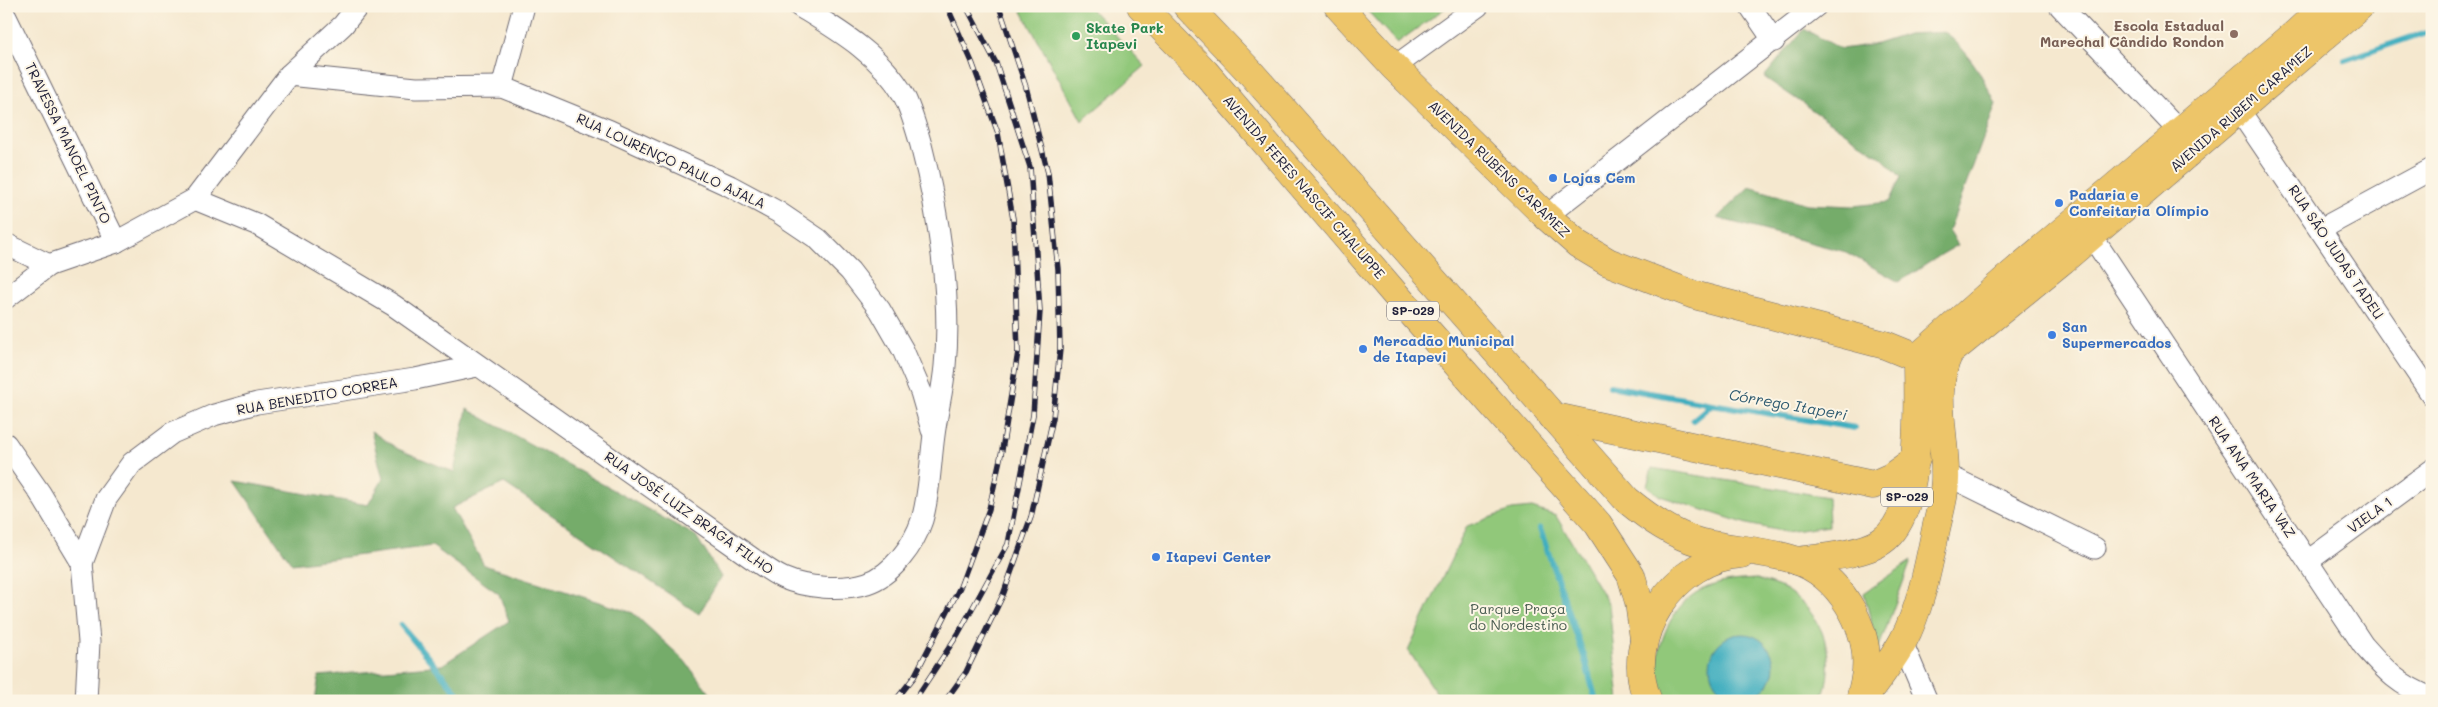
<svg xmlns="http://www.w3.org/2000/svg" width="2438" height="707" viewBox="0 0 2438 707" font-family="Mali,sans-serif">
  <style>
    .green { fill: #91c87a; stroke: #5a755a }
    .forest { fill: #74ac6a; stroke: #4b6752 }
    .water { fill: #41aebf; stroke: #32687d }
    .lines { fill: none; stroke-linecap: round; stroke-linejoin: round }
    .stream { stroke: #41aebf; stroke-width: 6 }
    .minor-casing { stroke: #6c676f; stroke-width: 23 }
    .primary-casing { stroke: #6c676f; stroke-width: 29 }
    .trunk-casing { stroke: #6c676f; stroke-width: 29 }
    .minor { stroke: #fff; stroke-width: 21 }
    .primary { stroke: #edc569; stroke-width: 28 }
    .trunk { stroke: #edc569; stroke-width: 28 }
    .rail-casing { stroke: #22223b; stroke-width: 5.5 }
    .rail { stroke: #fcf5e5; stroke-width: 4; stroke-dasharray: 11; stroke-linecap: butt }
    .education-dot { fill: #8d6e63; stroke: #fcf5e5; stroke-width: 2 }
    .leisure-dot { fill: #2e9e5b; stroke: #fcf5e5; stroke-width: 2 }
    .shop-dot { fill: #3f7fe0; stroke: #fcf5e5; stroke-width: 2 }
    .labels { text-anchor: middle; stroke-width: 4; stroke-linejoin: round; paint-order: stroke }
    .shield { fill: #fcf5e5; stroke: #63616e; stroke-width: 1 }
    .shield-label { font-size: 12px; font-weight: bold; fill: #22223b }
    .education-label { font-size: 14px; font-weight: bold; fill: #785e54; stroke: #fcf5e5; text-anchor: end }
    .leisure-label { font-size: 14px; font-weight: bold; fill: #27864d; stroke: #fcf5e5; text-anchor: start }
    .street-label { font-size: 14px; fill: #22223b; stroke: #fcf5e5 }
    .shop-label { font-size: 14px; font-weight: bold; fill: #366cbe; stroke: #fcf5e5; text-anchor: start }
    .park-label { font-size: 14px; fill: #495c51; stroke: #fcf5e5 }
    .water-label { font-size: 15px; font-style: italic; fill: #2e5a70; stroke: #fcf5e5 }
  </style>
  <rect width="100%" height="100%" fill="#fcf5e5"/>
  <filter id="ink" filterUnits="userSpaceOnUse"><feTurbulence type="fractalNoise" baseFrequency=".02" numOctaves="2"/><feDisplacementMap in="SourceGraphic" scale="10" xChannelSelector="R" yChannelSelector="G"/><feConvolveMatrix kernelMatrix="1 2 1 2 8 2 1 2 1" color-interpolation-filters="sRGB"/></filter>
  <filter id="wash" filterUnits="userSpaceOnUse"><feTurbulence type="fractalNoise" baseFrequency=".0096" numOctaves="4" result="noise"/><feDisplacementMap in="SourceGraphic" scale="20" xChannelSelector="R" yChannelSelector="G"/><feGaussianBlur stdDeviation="1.12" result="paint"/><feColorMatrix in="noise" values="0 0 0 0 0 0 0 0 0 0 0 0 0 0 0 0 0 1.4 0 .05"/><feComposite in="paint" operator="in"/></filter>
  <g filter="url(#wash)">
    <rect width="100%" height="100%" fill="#f5e8cf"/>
    <g class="green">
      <polygon points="1019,6 1088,6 1145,66 1082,121"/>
      <polygon points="1363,6 1448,6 1397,43"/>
      <polygon points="1652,468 1828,497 1829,526 1786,532 1747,524 1660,496 1647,486"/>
      <polygon points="1532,508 1556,516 1609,605 1619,701 1442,701 1408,650 1467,526 1512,510"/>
      <polygon points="1911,561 1878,650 1864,593"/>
      <path d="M 1757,579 C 1766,583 1778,585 1786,590 C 1825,615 1838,659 1821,701 L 1666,701 C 1645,667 1666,607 1701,590 C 1720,581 1737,580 1757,579 Z"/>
    </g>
    <g class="forest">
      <path d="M 1804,29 L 1841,49 L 1877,44 L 1908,34 L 1945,32 C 1972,56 1980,72 1996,104 L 1949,231 L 1958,245 C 1937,256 1919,270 1899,282 L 1846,252 L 1717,218 L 1749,187 L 1807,204 L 1853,206 L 1889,202 L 1901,177 L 1881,157 L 1764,77 Z"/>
      <polygon points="467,409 696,536 721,577 699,614 504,483 452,508 484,565 633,613 684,660 716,701 315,701 319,676 442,665 509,621 499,594 432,546 292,564 235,481 368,505 383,479 371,431 398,449 454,472"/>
    </g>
    <circle class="water" cx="1742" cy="666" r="32"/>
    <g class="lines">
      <g class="stream">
        <polyline points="2345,60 2432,30"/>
        <polyline points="1610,386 1712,404"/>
        <polyline points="1693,420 1712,404 1855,428"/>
        <polyline points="1540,529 1584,656 1596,701"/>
        <polyline points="401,625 464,701"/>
      </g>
    </g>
  </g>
  <g filter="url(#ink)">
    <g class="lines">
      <g class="minor-casing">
        <g id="minor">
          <polyline points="1750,6 1774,41"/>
          <polyline points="2060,6 2179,131"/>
          <polyline points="6,17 116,242"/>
          <polyline points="1394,67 1478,6"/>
          <polyline points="289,75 416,88 502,87 610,131 730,186 778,212 818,239 850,271 880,310 903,350 921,392 932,430"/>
          <polyline points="502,87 524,6"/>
          <polyline points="2239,110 2432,395"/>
          <path d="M 195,199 L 256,224 L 393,305 L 753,559 C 762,565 772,573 783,578 C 806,588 842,591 867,583 C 892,575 914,545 922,520 C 930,492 930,464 934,435 C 937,412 943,389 945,366 C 952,299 938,210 921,145 C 916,128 911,109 903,94 C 880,54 836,29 799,6"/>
          <polyline points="1546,216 1816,6"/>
          <polyline points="2321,229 2432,169"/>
          <path d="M 2091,235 L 2363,645 C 2386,671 2398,685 2432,698"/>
          <polyline points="6,244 49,265"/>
          <polyline points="6,298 49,265 116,242 195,199 289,75 343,25 358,6"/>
          <polyline points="6,444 40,493 82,563 89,642 86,701"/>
          <polyline points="1945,474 2095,548"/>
          <polyline points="2308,561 2432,470"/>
          <polyline points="82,563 106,499 132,463 172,433 214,415 257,403 415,379 477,366"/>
          <polyline points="1902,642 1927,701"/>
        </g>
      </g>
      <g class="primary-casing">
        <polyline id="primary" points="1338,6 1394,67 1546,216 1578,244 1608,262 1694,295 1885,345 1917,358"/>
      </g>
      <g class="trunk-casing">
        <g id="trunk">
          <polyline points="1141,6 1205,72 1395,294 1598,524 1631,575 1639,602 1644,639"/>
          <path d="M 1187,6 L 1251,73 L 1627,500 C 1649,518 1674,536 1702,543 C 1733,550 1765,550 1795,560 C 1838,574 1870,626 1866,671 C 1865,681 1862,691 1860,701"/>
          <polyline points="1551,416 1873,485 1891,477 1916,459"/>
          <path d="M 1797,561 C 1820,558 1864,554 1882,541 C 1924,512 1917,403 1917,358 L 2005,280 L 2296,33 L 2325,6"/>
          <path d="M 1864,698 C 1877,680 1892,661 1903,641 C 1921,607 1928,567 1936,529 C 1940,511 1946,491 1945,473 C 1945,433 1931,391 1949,353 L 2063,260 L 2360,6"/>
          <path d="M 1648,701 C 1621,638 1675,557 1742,554"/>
        </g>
      </g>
      <use href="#minor" class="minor"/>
      <use href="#primary" class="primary"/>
      <use href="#trunk" class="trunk"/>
      <g class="rail-casing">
        <g id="rail">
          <polyline points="895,701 914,677 960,587 989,509 1002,450 1018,352 1013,219 998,133 972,62 947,6"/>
          <polyline points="914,701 958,634 1008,544 1033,415 1040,311 1030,167 996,63 966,6"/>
          <polyline points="945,701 966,672 1003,595 1031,517 1053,418 1060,349 1058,269 1048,173 1026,87 999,6"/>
        </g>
      </g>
      <use href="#rail" class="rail"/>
    </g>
  </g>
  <circle class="education-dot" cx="2234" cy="34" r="5"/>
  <circle class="leisure-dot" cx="1076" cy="36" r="5"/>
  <g class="shop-dot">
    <circle cx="1553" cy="178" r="5"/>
    <circle cx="2059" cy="203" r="5"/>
    <circle cx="2052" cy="335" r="5"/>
    <circle cx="1363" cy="349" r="5"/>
    <circle cx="1156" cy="557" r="5"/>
  </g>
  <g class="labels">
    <g class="shield">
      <rect x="1387" y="301.5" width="52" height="19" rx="4"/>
      <rect x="1881" y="487.5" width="52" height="19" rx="4"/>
    </g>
    <g class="shield-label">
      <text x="1413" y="315">SP-029</text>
      <text x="1907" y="501">SP-029</text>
    </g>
    <g class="education-label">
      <text x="2224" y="31">Escola Estadual<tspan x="2224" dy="16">Marechal Cândido Rondon</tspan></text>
    </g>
    <g class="leisure-label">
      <text x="1086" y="33">Skate Park<tspan x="1086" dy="16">Itapevi</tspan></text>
    </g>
    <g class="street-label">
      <text transform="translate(2241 109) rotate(-41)" y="5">AVENIDA RUBEM CARAMEZ</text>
      <text transform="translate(68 143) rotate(64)" y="5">TRAVESSA MANOEL PINTO</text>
      <text transform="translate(671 161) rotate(25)" y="5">RUA LOURENÇO PAULO AJALA</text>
      <text transform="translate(1499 169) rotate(44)" y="5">AVENIDA RUBENS CARAMEZ</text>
      <text transform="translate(1304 187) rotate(49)" y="5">AVENIDA FERES NASCIF CHALUPPE</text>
      <text transform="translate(2336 252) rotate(56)" y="5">RUA SÃO JUDAS TADEU</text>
      <text transform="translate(317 396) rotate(-10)" y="5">RUA BENEDITO CORREA</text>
      <text transform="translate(2252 477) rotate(56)" y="5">RUA ANA MARIA VAZ</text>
      <text transform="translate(689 513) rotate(35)" y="5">RUA JOSÉ LUIZ BRAGA FILHO</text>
      <text transform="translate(2370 515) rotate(-36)" y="5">VIELA 1</text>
    </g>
    <g class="shop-label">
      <text x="1563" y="183">Lojas Cem</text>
      <text x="2069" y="200">Padaria e<tspan x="2069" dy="16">Confeitaria Olímpio</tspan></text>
      <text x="2062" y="332">San<tspan x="2062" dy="16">Supermercados</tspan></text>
      <text x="1373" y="346">Mercadão Municipal<tspan x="1373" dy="16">de Itapevi</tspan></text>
      <text x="1166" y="562">Itapevi Center</text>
    </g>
    <g class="park-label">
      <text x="1518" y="614">Parque Praça<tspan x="1518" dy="16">do Nordestino</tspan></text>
    </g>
    <g class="water-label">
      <text transform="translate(1788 405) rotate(10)" y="5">Córrego Itaperi</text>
    </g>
  </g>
  <rect width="2438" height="707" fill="none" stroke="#fcf5e5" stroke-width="25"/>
</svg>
